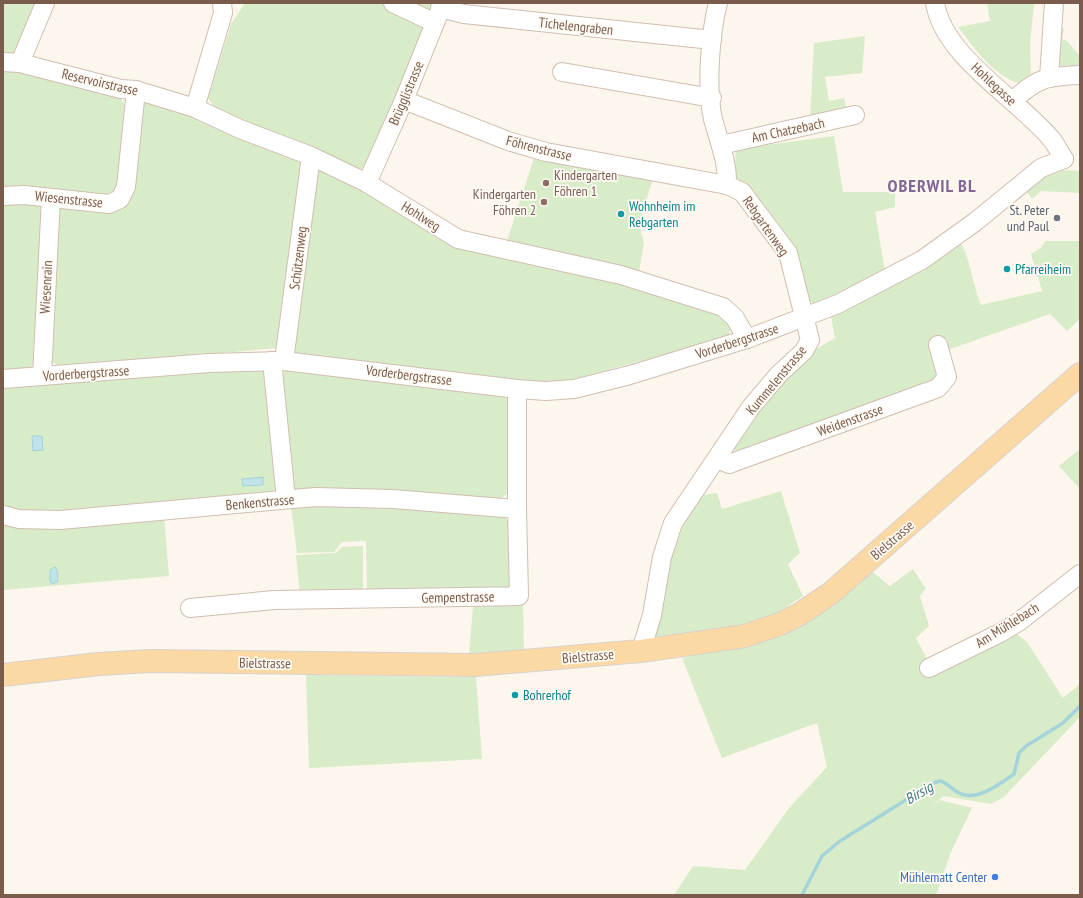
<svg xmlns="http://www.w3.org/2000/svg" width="1083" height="898" viewBox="0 0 1083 898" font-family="'PT Sans Narrow',sans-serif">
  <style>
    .green { fill: #d8ecc9 }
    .water { fill: #bfe3e8; stroke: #a5d3da }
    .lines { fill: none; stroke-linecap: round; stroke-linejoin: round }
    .stream { stroke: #a5d3da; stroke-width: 3.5 }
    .minor-casing { stroke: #d1beb0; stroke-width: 20 }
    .major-casing { stroke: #dad1cd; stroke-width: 24 }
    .minor { stroke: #fff; stroke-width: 18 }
    .major { stroke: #fbd9a5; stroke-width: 22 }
    .education-dot { fill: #8d6e63; stroke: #fffaf3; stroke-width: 1.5 }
    .culture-dot { fill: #0f9aa8; stroke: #fffaf3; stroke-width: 1.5 }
    .worship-dot { fill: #6b7280; stroke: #fffaf3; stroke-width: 1.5 }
    .shop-dot { fill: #3f7fe0; stroke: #fffaf3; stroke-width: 1.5 }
    .labels { text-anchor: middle; stroke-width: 3.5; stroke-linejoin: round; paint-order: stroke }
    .street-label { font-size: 14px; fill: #7a5c4d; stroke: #fffaf3 }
    .education-label { font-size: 14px; fill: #785e54; stroke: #fffaf3; text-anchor: start }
    .culture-label { font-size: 14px; fill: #0d838f; stroke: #fffaf3; text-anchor: start }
    .worship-label { font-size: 14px; fill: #5b616d; stroke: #fffaf3; text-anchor: end }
    .shop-label { font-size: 14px; fill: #366cbe; stroke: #fffaf3; text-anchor: end }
    .water-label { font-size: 15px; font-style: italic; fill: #437c86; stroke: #fffaf3 }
    .district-label { font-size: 18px; font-weight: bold; letter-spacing: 1px; fill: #846695; stroke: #fffaf3 }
  </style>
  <rect width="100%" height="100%" fill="#fdf6ec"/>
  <g class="green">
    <polygon points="3,3 41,3 18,54 3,54"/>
    <polygon points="245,3 381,3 419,21 426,32 368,166 356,170 220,115 208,98 231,24"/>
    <polygon points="406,3 435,3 430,15"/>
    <path d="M 1034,3 L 1030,45 L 1031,77 L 1021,84 C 992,75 976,50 958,27 L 990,21 L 987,4 Z"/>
    <polygon points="1057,26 1064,29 1062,39 1067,41 1080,56 1080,72 1056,72"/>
    <polygon points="865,36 862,73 825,77 829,101 844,98 847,111 810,120 814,43"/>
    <polygon points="3,66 119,94 124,104 120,186 104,199 3,189"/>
    <polygon points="139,97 298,156 303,171 278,348 62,367 49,361 59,206 131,195"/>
    <polygon points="834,136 843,192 895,192 895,207 875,212 885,271 819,305 805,300 791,245 734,176 736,149"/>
    <polygon points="536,152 654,176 639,223 644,243 639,271 594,264 506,244"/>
    <polygon points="315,163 375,193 453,244 611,277 731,318 729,338 550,385 288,357"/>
    <polygon points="1061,170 1080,171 1080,193 1041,191 1032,199 1025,189 1045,174"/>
    <polygon points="3,201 46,206 37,362 27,371 3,373"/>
    <path d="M 958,239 C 971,257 972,284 981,305 L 1042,291 L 1031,254 L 1041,248 L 1045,241 L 1080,241 L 1080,319 L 1067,331 L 1050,314 L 936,354 L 943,376 L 935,385 L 739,454 L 733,448 L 735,440 L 806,355 L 835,338 L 831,316 Z"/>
    <polygon points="268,364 282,493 44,516 3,508 3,385"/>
    <polygon points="288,368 508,394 513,490 494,503 290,493 279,377"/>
    <polygon points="1080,449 1080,489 1059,466"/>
    <polygon points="781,491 800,553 788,564 803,596 767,620 712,635 654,637 665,575 687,515 704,495 717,493 722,509"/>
    <path d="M 291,506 C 363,506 434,510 505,517 L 513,528 L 515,590 L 367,593 L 366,541 L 342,542 L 334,552 L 297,553 Z"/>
    <polygon points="164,515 169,576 3,590 3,521"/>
    <polygon points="363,546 363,595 300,596 296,555 336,553 342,547"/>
    <polygon points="869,569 890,586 913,569 926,589 920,596 929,626 916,638 935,674 1014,632 1027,642 1063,698 1080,684 1080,717 1004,797 991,804 944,796 931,806 940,800 972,808 951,852 936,895 674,895 693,866 745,870 789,808 827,767 817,723 722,758 682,658 739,646"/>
    <polygon points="523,605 524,651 469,654 473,607"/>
    <polygon points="306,675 476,677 482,759 309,768"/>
  </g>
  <g class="water">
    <polygon points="32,436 42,436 43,450 33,451"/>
    <polygon points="263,477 263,485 243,486 242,479"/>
    <polygon points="55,567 57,570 58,581 53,584 50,582 50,570"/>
  </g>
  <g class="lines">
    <path class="stream" d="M 802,895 L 822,856 L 840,841 L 933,783 L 941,781 C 948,784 953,790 959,793 C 977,802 1000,784 1014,774 L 1019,753 L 1026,746 L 1063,723 L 1080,706"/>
    <g class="minor-casing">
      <g id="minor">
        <polyline points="222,3 223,13 195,108 240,129 311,156 367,183 458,239 621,275 723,307 735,318 747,339"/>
        <polyline points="393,3 435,23"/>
        <path d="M 935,3 C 944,58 1019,99 1053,141 C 1057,147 1060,153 1064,159"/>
        <polyline points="440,8 464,14 712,40"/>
        <polyline points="3,62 20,63 121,89 136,90 195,108"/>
        <polyline points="20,63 45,3"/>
        <polyline points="562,72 712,98"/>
        <polyline points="1049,78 1054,3"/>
        <polyline points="404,100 508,141 546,152 727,185"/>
        <path d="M 1013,101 C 1036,78 1048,76 1080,75"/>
        <polyline points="721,145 855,115"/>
        <polyline points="367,183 404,100 443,3"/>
        <polyline points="3,196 24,195 109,204 120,199 126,187 136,90"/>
        <polyline points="272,361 286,499"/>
        <polyline points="284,361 311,156"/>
        <polyline points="42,376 51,198"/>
        <polyline points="3,379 209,363 284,361 517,389 546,391 574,389 630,375 747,339 838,304 922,260 975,222 1041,168 1064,159"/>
        <polyline points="717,459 729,464 938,388 947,377 938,345"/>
        <polyline points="3,515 19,519 60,520 315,497 393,499 517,509"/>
        <polyline points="190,608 274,600 519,596 517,509 517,389"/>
        <path d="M 641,651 L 652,615 L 662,557 L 673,523 L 751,407 L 779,374 L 804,351 L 810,340 L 788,253 L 742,192 L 727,185 C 728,162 719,142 713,119 C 706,89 710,34 718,3"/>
        <polyline points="929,668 1000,633 1020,621 1080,574"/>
      </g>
    </g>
    <g class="major-casing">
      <polyline id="major" points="3,675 99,664 150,661 475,665 641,651 745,636 780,624 800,614 831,593 1080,374"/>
    </g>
    <use href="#minor" class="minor"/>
    <use href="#major" class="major"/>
  </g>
  <g class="education-dot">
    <circle cx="546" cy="183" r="4"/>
    <circle cx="544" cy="202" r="4"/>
  </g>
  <g class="culture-dot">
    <circle cx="621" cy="214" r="4"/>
    <circle cx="1007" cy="269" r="4"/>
    <circle cx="515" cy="695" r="4"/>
  </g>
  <circle class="worship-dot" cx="1057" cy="218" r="4"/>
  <circle class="shop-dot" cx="995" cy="877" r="4"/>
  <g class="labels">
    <g class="street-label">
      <text transform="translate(576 26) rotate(6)" y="5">Tichelengraben</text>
      <text transform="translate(100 82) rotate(13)" y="5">Reservoirstrasse</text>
      <text transform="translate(994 84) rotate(43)" y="5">Hohlegasse</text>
      <text transform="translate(406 93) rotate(-67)" y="5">Brügglistrasse</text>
      <text transform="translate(788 130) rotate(-12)" y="5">Am Chatzebach</text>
      <text transform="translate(539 148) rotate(14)" y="5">Föhrenstrasse</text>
      <text transform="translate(69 199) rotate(6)" y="5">Wiesenstrasse</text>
      <text transform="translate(421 216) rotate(32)" y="5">Hohlweg</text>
      <text transform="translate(766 226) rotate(55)" y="5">Rebgartenweg</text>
      <text transform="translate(298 258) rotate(-83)" y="5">Schützenweg</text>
      <text transform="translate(46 287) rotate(-87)" y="5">Wiesenrain</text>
      <text transform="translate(737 341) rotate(-18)" y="5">Vorderbergstrasse</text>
      <text transform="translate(86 373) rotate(-4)" y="5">Vorderbergstrasse</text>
      <text transform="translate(409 375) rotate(7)" y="5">Vorderbergstrasse</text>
      <text transform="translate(776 380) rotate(-50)" y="5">Kummelenstrasse</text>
      <text transform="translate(850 420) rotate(-20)" y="5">Weidenstrasse</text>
      <text transform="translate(260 502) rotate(-5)" y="5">Benkenstrasse</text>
      <text transform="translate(892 540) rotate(-41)" y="5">Bielstrasse</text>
      <text transform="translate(458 597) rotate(-1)" y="5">Gempenstrasse</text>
      <text transform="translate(1007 625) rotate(-32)" y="5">Am Mühlebach</text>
      <text transform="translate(588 656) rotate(-5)" y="5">Bielstrasse</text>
      <text transform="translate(265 663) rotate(1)" y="5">Bielstrasse</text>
    </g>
    <g class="education-label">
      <text x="554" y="180">Kindergarten<tspan x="554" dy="16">Föhren 1</tspan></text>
      <text x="536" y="199" text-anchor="end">Kindergarten<tspan x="536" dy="16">Föhren 2</tspan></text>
    </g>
    <g class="culture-label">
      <text x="629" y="211">Wohnheim im<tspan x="629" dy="16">Rebgarten</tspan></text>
      <text x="1015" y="274">Pfarreiheim</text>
      <text x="523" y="700">Bohrerhof</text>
    </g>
    <g class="worship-label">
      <text x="1049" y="215">St. Peter<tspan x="1049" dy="16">und Paul</tspan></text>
    </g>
    <g class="shop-label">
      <text x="987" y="882">Mühlematt Center</text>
    </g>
    <g class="water-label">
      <text transform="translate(919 793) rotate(-30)" y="5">Birsig</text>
    </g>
    <g class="district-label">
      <text x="932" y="192">OBERWIL BL</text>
    </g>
  </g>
  <rect width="1083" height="898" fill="none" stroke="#7a5c4d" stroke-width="8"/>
</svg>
